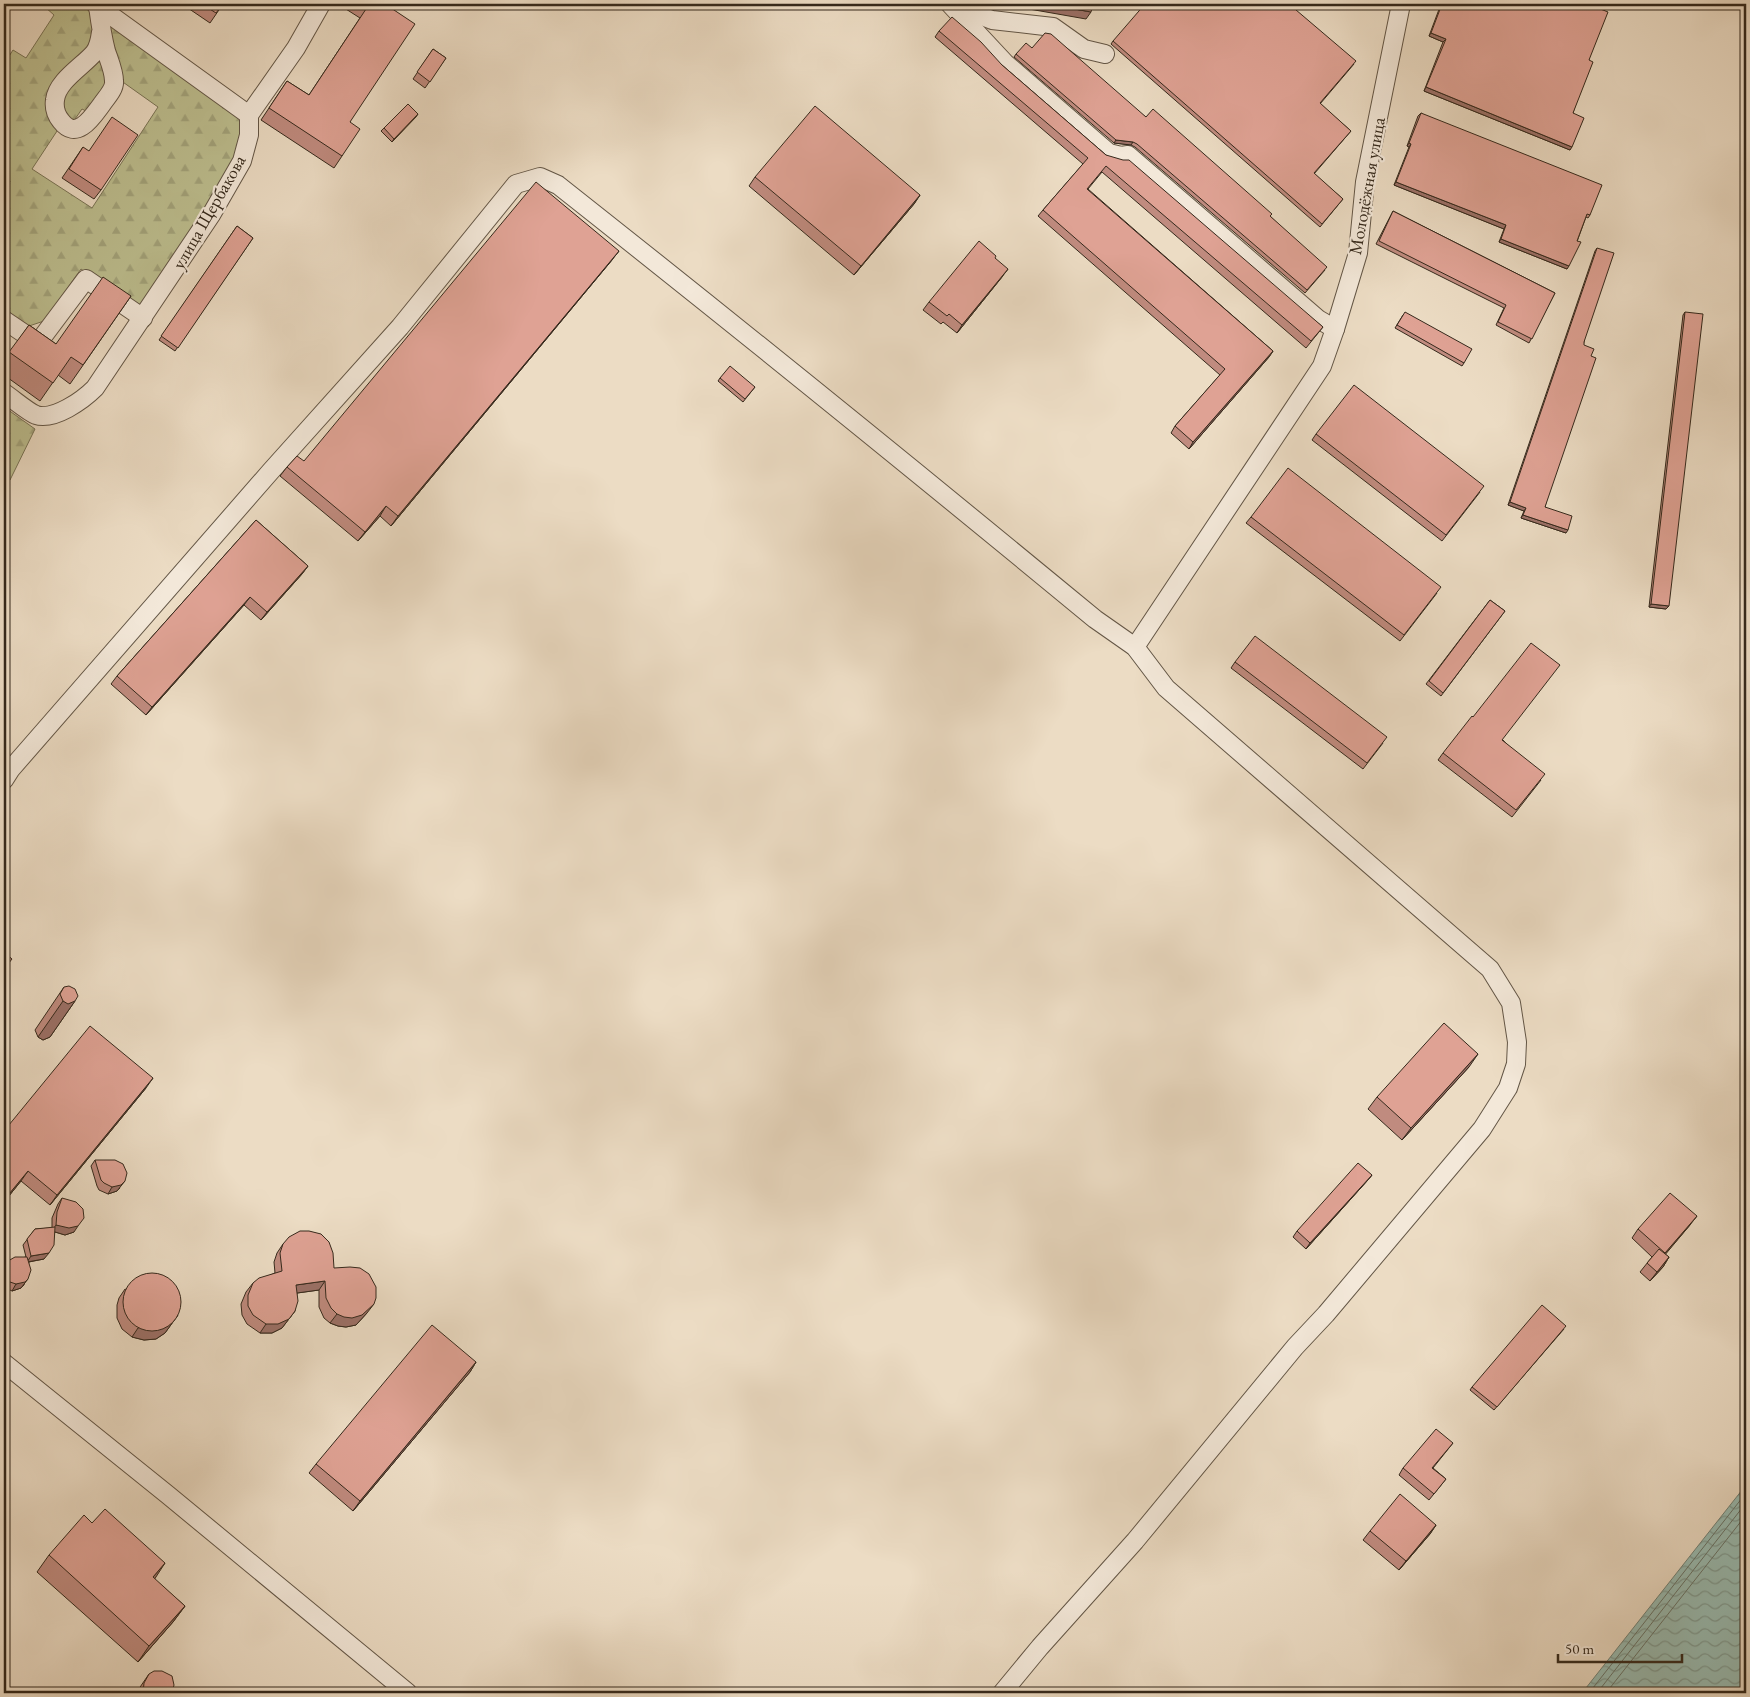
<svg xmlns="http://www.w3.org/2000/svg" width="1750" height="1697" viewBox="0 0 1750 1697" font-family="'EB Garamond',serif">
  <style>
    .forest { fill: url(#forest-firs); stroke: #797456 }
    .water { fill: url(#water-waves); stroke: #718176 }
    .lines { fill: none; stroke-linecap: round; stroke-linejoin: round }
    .shore { stroke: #677267; stroke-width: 1 }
    .minor-casing { stroke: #635646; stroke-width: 20 }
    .minor { stroke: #f3e8d9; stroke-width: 18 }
    .wall { fill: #c08b7f; stroke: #35291c }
    .shaded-wall { fill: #9c7168; stroke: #35291c }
    .building { fill: #dfa294; stroke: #35291c }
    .labels { text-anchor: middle; stroke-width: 4.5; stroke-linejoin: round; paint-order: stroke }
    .street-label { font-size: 18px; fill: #35291c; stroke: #f3e8d9 }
  </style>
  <defs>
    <pattern id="forest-firs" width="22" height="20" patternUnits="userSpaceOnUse" patternTransform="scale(1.25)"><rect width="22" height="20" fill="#bdbf90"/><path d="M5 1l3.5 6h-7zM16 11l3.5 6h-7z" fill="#a3a47c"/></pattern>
    <pattern id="water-waves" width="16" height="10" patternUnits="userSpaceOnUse" patternTransform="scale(1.25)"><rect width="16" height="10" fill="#99bcb2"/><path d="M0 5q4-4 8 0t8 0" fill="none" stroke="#7e9990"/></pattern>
  </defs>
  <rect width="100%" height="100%" fill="#ecdcc4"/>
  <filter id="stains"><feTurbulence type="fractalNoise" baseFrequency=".004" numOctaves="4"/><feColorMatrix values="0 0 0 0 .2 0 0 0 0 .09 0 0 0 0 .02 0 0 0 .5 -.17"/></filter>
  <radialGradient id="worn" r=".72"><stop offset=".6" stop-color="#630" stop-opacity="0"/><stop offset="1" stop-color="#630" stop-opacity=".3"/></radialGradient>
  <g class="forest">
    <polygon points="47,4 80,4 94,14 95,29 91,48 61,75 59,128 32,169 92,208 158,107 120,80 108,23 242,119 243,132 237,157 206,210 140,310 81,269 44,321 29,326 4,310 4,64 13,50 26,58 54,15 45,7"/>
    <polygon points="101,56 108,79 106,87 88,112 82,109 73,122 61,111 65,91"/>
    <polygon points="4,407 35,429 10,480 4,477"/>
  </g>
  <polygon class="water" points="1746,1485 1746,1693 1582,1693"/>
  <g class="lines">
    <g class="shore">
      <polyline points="1589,1693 1746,1493"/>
      <polyline points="1597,1693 1746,1503"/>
      <polyline points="1606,1693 1746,1515"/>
    </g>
    <g class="minor-casing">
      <g id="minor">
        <polyline points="95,4 249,115"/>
        <polyline points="950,4 1005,63 1109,153 1121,156 1128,155 1318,319 1335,329"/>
        <polyline points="954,5 992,20 1053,27 1084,49 1105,54"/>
        <path d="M 98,6 C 100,21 102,36 106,51 C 109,60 114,71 114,81 C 115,89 106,98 102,104 C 93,116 77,142 61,121 C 56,115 54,107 55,100 C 57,81 83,66 94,53 C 99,47 100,39 101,32"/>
        <polyline points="4,320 38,343 86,279 143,318"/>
        <path d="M 4,393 C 12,398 28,412 36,415 C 54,421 83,400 95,388 L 211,215 L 242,161 L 249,135 L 249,115 L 296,48 L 321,4"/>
        <polyline points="1135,647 1322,366 1335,329 1358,253 1365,182 1401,4"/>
        <path d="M 4,780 L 11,769 L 270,472 L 400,327 L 516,184 L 540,177 L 558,185 C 739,328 918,473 1095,619 L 1135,647 L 1166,688 L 1490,969 L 1511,1003 L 1517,1042 L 1516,1064 L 1508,1088 L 1482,1129 L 1326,1314 L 1295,1347 L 1135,1541 L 1040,1647 L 1002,1693"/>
        <polyline points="4,1363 168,1495 408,1693"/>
      </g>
    </g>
    <use href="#minor" class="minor"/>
  </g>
  <g class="wall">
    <polygon points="182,4 223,4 210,23"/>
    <polygon points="338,4 385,4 350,122 342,156 334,168 261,120 287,81 309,95 360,18"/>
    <polygon points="1441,4 1588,4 1589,60 1573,113 1570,150 1424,91 1443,42 1429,36"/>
    <polygon points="939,31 1002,65 1106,155 1323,327 1306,348 1102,172 1088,189 1273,351 1269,357 1189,449 1171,433 1175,426 1220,375 1038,216 1043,210 1083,164 935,37"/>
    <polygon points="1113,41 1354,64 1320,104 1351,131 1314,174 1343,199 1320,227 1111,44"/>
    <polygon points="1032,48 1146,117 1270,216 1325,270 1305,293 1135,147 1131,145 1114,143 1014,57 1016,54"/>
    <polygon points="433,49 446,58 425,88 413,79"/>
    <polygon points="1421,113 1590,215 1588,218 1586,217 1567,269 1499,242 1504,229 1394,185 1409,147 1407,146 1418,116"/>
    <polygon points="418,114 392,142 381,131 384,128"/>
    <polygon points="83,147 101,190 94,199 62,178"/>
    <polygon points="755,177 920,195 914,204 854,275 749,186"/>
    <polygon points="1393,211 1555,293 1529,343 1496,325 1504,308 1376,244"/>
    <polygon points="237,226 253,238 175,351 159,340"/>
    <polygon points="1597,248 1584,342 1545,507 1566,533 1521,518 1524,511 1508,505 1595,251"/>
    <polygon points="995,258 1002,277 957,333 943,322 941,324 923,310 929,302"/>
    <polygon points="612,260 391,526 380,516 358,541 280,476 287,467 304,461"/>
    <polygon points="131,296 70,384 58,375 40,401 4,375 4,361 29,325 56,344"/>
    <polygon points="1685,312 1666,609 1649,607 1683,315"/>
    <polygon points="1403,315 1464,363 1462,366 1395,328"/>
    <polygon points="720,378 755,387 743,402 718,381"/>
    <polygon points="1316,434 1480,492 1442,541 1312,440"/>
    <polygon points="1251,517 1437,593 1400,641 1246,523"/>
    <polygon points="256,520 308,566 302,574 261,620 244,605 146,715 111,684 117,676"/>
    <polygon points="1490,600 1505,611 1441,696 1426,684"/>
    <polygon points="1235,662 1383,743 1363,769 1231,668"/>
    <polygon points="1503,740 1541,780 1512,817 1438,760 1443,753"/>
    <polygon points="64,987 75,1001 50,1037 43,1040 38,1037 35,1030"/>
    <polygon points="1469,1067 1402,1140 1368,1109 1377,1097"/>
    <polygon points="146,1088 50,1205 21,1181 4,1202 4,1131"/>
    <polygon points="95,1160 120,1188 117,1191 108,1194 99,1190 97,1186 91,1166"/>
    <polygon points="1372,1175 1367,1181 1306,1249 1293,1237 1297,1231"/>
    <polygon points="62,1198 74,1232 65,1235 55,1232 44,1259 29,1262 24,1285 21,1288 12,1291 4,1287 4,1267 8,1261 26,1257 23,1245 35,1229 52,1228 52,1218 58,1204"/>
    <polygon points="1690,1225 1665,1254 1669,1257 1663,1267 1650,1281 1640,1272 1652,1257 1632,1238 1638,1229"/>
    <polygon points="283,1244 334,1268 367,1313 356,1325 346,1327 338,1326 330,1323 324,1318 319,1307 319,1290 297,1293 295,1311 282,1328 272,1333 260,1333 247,1324 242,1315 241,1304 246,1292 253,1283 275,1273 274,1262 277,1253"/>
    <polygon points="125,1289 178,1315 165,1333 156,1339 144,1340 132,1337 122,1329 117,1318 117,1305 119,1298"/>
    <polygon points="1564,1329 1494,1410 1470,1390 1472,1387"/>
    <polygon points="476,1362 470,1372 353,1511 309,1473 316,1464"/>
    <polygon points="1453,1443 1433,1468 1446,1479 1429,1500 1399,1475 1403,1468"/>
    <polygon points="1436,1525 1430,1534 1399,1570 1363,1540 1370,1531"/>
    <polygon points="49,1555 154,1579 185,1606 173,1622 138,1662 37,1572"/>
    <polygon points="149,1674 172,1693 136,1693"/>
  </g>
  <g class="shaded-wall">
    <polygon points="1014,4 1047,4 1091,12 1086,19 1012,6"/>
    <polygon points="1431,33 1446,39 1443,42 1429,36"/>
    <polygon points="1426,87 1572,147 1570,150 1424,91"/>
    <polygon points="418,114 416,117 392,142 394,139"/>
    <polygon points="1116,140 1133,142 1131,145 1114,143"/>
    <polygon points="1409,143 1411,144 1409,147 1407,146"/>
    <polygon points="1396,182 1506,225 1504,229 1394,185"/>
    <polygon points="920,195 914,204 854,275 861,266"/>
    <polygon points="1501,239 1569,266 1567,269 1499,242"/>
    <polygon points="619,251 612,260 391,526 398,516"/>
    <polygon points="1008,269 1002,277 957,333 962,325"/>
    <polygon points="1273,351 1269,357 1189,449 1193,442"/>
    <polygon points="1510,502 1526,508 1524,511 1508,505"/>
    <polygon points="386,506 380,516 358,541 365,532"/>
    <polygon points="1523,515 1568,530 1566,533 1521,518"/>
    <polygon points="308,566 302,574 261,620 267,612"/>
    <polygon points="250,597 244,605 146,715 152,707"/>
    <polygon points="1651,604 1669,606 1666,609 1649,607"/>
    <polygon points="63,1001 75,1001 50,1037 43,1040 38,1037"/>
    <polygon points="1478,1054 1469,1067 1402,1140 1411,1128"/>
    <polygon points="153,1078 146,1088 50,1205 57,1195"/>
    <polygon points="28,1171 21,1181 4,1202 9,1194"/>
    <polygon points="1372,1175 1367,1181 1306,1249 1310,1243"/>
    <polygon points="125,1181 117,1191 108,1194 112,1187"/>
    <polygon points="1697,1216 1690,1225 1659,1262 1665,1253"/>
    <polygon points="56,1225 78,1226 74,1232 65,1235 52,1231"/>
    <polygon points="49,1253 44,1259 27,1262 31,1256"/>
    <polygon points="1669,1257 1663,1267 1650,1281 1657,1272"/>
    <polygon points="28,1279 21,1288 12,1291 16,1284"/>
    <polygon points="325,1281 319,1290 290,1294 296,1285"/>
    <polygon points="374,1304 367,1313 356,1325 346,1327 338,1326 330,1323 337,1314"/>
    <polygon points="295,1311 282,1328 272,1333 260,1333 266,1324"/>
    <polygon points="178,1315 165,1333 156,1339 144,1340 132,1337 138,1328"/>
    <polygon points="476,1362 470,1372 353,1511 360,1501"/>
    <polygon points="1436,1525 1430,1534 1399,1570 1406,1561"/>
    <polygon points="165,1563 154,1580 153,1577"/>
    <polygon points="185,1606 173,1622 138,1662 149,1646"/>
  </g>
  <g class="building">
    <polygon points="202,4 223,4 216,13"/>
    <polygon points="364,4 385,4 415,24 350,122 360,129 342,156 269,108 287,81 309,95 368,6"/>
    <polygon points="1047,4 1093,4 1091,12"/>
    <polygon points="1145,4 1289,4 1356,61 1320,103 1351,131 1314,173 1343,199 1322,224 1113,41"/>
    <polygon points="1442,4 1588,4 1608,12 1589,60 1593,62 1573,113 1584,118 1572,147 1426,87 1446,39 1431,33"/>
    <polygon points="952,17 981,42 1002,65 1106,155 1123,160 1129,160 1323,327 1311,341 1106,166 1087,189 1273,351 1193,442 1175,426 1225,369 1043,210 1088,158 939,31"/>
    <polygon points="1045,33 1051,34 1146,117 1153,109 1272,214 1270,216 1327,267 1307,290 1137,144 1133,142 1116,140 1016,54 1026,43 1032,48"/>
    <polygon points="433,49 446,58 430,82 417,72"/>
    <polygon points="408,104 418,114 394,139 384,128"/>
    <polygon points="815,106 920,195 861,266 755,177"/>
    <polygon points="1421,113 1602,185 1590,215 1587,214 1577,241 1581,242 1569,266 1501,239 1506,225 1396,182 1411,144 1409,143"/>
    <polygon points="112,117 138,135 101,190 69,169 83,147 89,151"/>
    <polygon points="4,176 10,181 4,191"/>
    <polygon points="536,182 619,251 398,516 386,506 365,532 287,467 297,456 304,461"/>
    <polygon points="1393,211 1555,293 1532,339 1498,322 1506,305 1379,241"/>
    <polygon points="237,226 253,238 178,348 161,336"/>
    <polygon points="979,241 996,256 995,258 1008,269 962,325 949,314 947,316 929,302"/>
    <polygon points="1597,248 1614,253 1584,342 1584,345 1594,349 1591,356 1596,358 1545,507 1572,516 1568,530 1523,515 1526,508 1510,502"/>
    <polygon points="103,277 131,296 83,365 71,357 53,383 9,352 29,325 56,344"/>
    <polygon points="1405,312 1472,349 1464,363 1397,325"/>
    <polygon points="1685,312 1703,314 1669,606 1651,604"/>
    <polygon points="730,366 755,387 745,399 720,378"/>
    <polygon points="1354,385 1484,486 1446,535 1316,434"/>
    <polygon points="1288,468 1441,587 1404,635 1251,517"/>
    <polygon points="256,520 308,566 267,612 250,597 152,707 117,676"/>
    <polygon points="1490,600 1505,611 1443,693 1429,681"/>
    <polygon points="1255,636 1387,737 1367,763 1235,662"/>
    <polygon points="1531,643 1560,665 1502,740 1545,774 1516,810 1443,753 1472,716 1473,717"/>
    <polygon points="4,952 12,959 4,969"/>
    <polygon points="69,986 75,989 78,996 75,1001 68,1004 63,1001 60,994 64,987"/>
    <polygon points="1444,1023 1478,1054 1411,1128 1377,1097"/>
    <polygon points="90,1026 153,1078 57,1195 28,1171 9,1194 4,1190 4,1131"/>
    <polygon points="95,1160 115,1160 123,1164 127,1173 125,1181 121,1185 112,1187 104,1183 101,1180"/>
    <polygon points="1358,1163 1372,1175 1310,1243 1297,1231"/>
    <polygon points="1670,1193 1697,1216 1665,1253 1638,1229"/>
    <polygon points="62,1198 76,1202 83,1209 84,1218 78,1226 69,1228 56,1225 57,1212"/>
    <polygon points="55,1227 54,1245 49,1253 31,1256 27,1239 35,1229"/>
    <polygon points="300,1231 309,1231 321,1234 329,1242 333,1253 334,1268 350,1267 360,1268 369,1274 376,1287 376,1298 374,1304 362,1315 352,1318 344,1317 337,1314 331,1308 326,1298 325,1281 296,1285 298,1301 295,1311 289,1319 278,1324 266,1324 253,1315 248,1306 248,1295 253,1283 259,1278 282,1271 280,1253 283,1244 289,1237"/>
    <polygon points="1659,1249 1669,1257 1657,1272 1647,1263"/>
    <polygon points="15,1257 27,1257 31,1270 28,1279 25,1282 16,1284 7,1281 4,1273 8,1261"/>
    <circle cx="152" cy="1302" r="29"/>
    <polygon points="1542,1305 1566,1326 1497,1407 1472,1387"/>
    <polygon points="432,1325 476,1362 360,1501 316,1464"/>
    <polygon points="1436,1429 1453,1443 1432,1468 1446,1479 1434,1494 1403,1468"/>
    <polygon points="1400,1494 1436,1525 1406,1561 1370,1531"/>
    <polygon points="105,1509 165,1563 153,1577 185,1606 149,1646 49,1555 84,1515 92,1523"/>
    <polygon points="154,1671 162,1671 172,1676 174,1685 172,1693 142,1693 143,1693 144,1683 149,1674"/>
  </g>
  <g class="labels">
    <g class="street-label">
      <text transform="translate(1367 186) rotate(-80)" y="6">Молодёжная улица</text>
      <text transform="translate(209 212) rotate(-60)" y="6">улица Щербакова</text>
    </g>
  </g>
  <rect width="1750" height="1697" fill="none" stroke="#ecdcc4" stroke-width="20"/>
  <rect x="5" y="5" width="1740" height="1687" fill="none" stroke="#35291c" stroke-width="2.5"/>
  <rect x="10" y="10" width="1730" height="1677" fill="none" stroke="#35291c"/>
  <path d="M1558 1654v8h124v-8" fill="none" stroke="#35291c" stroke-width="2.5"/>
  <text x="1565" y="1654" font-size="15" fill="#35291c" stroke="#f3e8d9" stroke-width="4" paint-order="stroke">50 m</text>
  <rect width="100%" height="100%" filter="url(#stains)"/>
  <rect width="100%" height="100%" fill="url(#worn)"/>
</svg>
